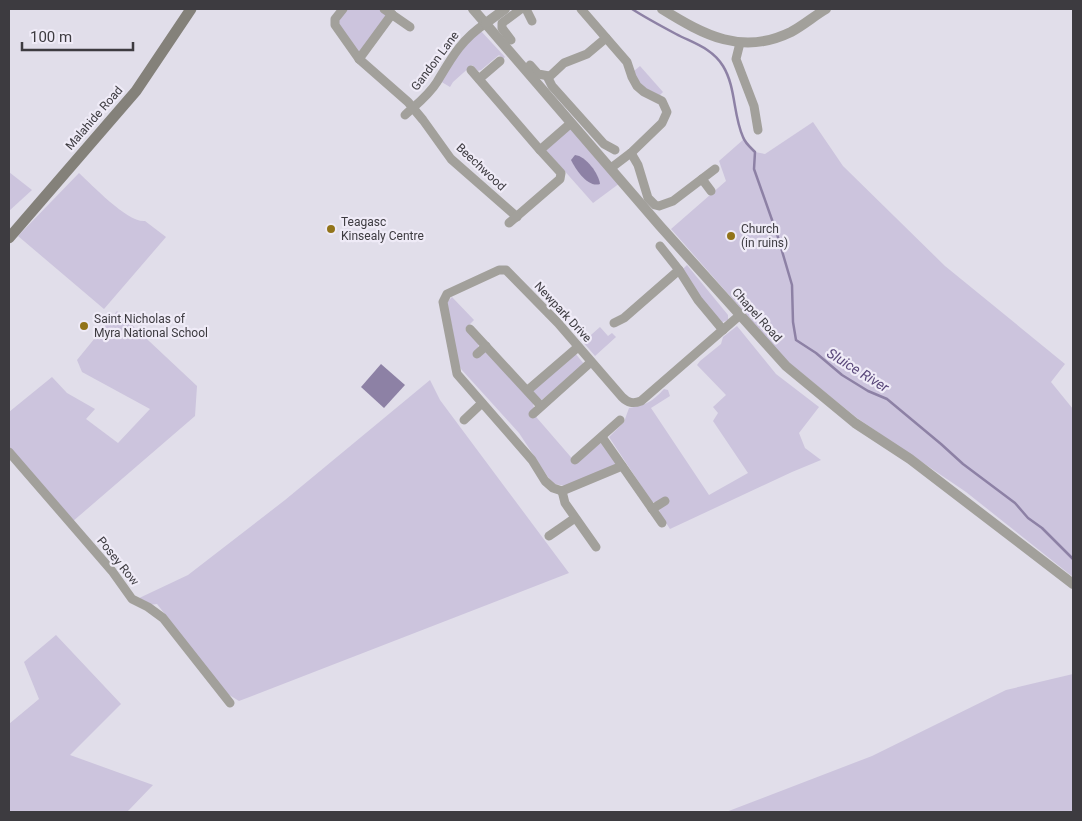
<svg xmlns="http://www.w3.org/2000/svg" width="1082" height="821" viewBox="0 0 1082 821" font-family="Roboto,sans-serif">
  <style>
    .green { fill: #ccc4dd }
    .water { fill: #8d81a5 }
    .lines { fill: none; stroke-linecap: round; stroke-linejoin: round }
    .stream { stroke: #8d81a5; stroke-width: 2.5 }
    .minor { stroke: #a2a09b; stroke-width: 9 }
    .tertiary { stroke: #a2a09b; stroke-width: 10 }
    .secondary { stroke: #84817a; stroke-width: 11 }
    .poi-dot { fill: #92741a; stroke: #efebf7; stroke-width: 2 }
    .labels { text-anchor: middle; stroke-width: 4.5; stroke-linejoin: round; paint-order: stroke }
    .street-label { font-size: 12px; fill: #3d3b40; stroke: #efebf7 }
    .poi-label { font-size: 12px; fill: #3d3b40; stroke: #efebf7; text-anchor: start }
    .water-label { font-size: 14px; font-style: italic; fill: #584679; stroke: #efebf7 }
  </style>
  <rect width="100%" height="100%" fill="#e1deea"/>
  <g class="green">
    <polygon points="345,9 383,9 386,15 362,50 358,52 337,24"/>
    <polygon points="480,30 505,57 503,59 499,55 481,70 478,71 472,65 453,82 450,87 440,81 452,61"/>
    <polygon points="640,66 663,92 658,97 639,84 634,71"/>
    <polygon points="813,122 843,166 945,266 1065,364 1051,382 1073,409 1073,577 966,492 857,418 788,362 671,229 726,181 719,161 744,139 755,152 765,154"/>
    <polygon points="571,127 620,183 593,203 546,150"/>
    <polygon points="9,172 32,190 9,211"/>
    <path d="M 79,173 C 92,185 128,223 145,221 L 166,237 L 104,309 L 18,236 Z"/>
    <polygon points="687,265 728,315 728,320 720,323 697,294 683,269"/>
    <polygon points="452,297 474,320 465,329 479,343 478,349 487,352 533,403 534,408 531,411 576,463 602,442 616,463 615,465 565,486 555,484 550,480 519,433 461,369 457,362 452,326 445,304"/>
    <polygon points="117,311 197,386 195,416 72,522 9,448 9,412 52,377 67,393 95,409 86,419 118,443 150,409 82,372 77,360"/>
    <path d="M 737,326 L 776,374 L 819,407 L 799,433 L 805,448 L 821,460 L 792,472 L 670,529 L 661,515 L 656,502 L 652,502 L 609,437 L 624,422 L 629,408 C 646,405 652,402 664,389 L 668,390 L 670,396 L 651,408 L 709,495 L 748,473 L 713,421 L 718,413 L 713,407 L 726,395 L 697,365 L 700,361 L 721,344 L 723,337 Z"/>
    <polygon points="600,327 608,336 612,333 616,337 595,356 583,342"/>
    <polygon points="575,353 584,364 542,400 540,399 533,392 534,390"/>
    <polygon points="430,380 440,400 569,573 239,701 226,693 157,604 141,606 135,600 188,575 285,500"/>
    <polygon points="56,635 121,704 70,755 153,785 127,812 9,812 9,724 39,699 24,662"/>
    <polygon points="1073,674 1073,812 726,812 872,756 1006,690"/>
  </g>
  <g class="water">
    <path d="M 575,155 C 586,156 599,174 600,184 C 588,188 576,170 571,160 Z"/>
    <polygon points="381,364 405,385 384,408 361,387"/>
  </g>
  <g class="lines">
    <path class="stream" d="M 632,9 C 646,18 661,26 676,34 C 693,43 712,48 723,66 C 736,87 733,115 743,137 C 745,143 751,148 755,152 L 754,169 L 777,234 L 792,285 L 793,322 L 796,340 L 816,353 L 842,375 L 868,391 L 887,399 L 941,444 L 963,464 L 1015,503 L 1028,518 L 1042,528 L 1073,559"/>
    <g class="minor">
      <polyline points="343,9 335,19 335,25 359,59 408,102 423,120 451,159 517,217"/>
      <polyline points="384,9 410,27"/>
      <polyline points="526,9 532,21"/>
      <polyline points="581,9 627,62 632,77 637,86 644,92 662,101 667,112 662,123 632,152 611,168"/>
      <polyline points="606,38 587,54 564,63 548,78 552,86 604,144 615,150"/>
      <polyline points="511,40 502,28 502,23 521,9"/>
      <polyline points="740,43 736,59 754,106 758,130"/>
      <polyline points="359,59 392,14"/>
      <polyline points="530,65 538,74 549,76"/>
      <polyline points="471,70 540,150"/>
      <polyline points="479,79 500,61"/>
      <path d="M 405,115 C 416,105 429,95 437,82 C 452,57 461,40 486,23"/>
      <polyline points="631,153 638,165 648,198 655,205 659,206 673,201 715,169"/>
      <polyline points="702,179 711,191"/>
      <polyline points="509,223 560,179 561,173 540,150 571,123"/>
      <polyline points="660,246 679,270 698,300 723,330"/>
      <polyline points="614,323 624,318 679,270"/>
      <polyline points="470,329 541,406"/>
      <polyline points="477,354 486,346"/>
      <polyline points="528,390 578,347"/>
      <polyline points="533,414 591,362"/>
      <polyline points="464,420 482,403"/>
      <polyline points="602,437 662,523"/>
      <polyline points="9,452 112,571 132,599 148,607 163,618 230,703"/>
      <polyline points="575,460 620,420"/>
      <path d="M 562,491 L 553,488 L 545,481 L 532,460 L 457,374 L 443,302 L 447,294 L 499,270 L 506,270 L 558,323 L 622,397 C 628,403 633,404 641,401 L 740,315"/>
      <polyline points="562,491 565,503 596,547"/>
      <polyline points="562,491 622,466"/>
      <polyline points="652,509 665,501"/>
      <polyline points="549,536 575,518"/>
    </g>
    <g class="tertiary">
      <polyline points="473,9 660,226 786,366 855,423 910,459 1073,584"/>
      <path d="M 662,9 C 704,35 742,56 791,32 C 804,25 814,16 826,9"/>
      <polyline points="486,23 505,9"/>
    </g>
    <polyline class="secondary" points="9,238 136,91 191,9"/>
  </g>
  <g class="poi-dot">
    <circle cx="331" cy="229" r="5"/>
    <circle cx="731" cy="236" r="5"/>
    <circle cx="84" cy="326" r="5"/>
  </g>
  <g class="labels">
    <g class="street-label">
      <text transform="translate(435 61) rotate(-53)" y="4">Gandon Lane</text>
      <text transform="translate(94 118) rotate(-49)" y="4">Malahide Road</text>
      <text transform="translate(481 167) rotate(43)" y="4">Beechwood</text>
      <text transform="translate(563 312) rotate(47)" y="4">Newpark Drive</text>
      <text transform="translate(757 315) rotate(48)" y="4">Chapel Road</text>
      <text transform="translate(118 561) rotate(51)" y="4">Posey Row</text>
    </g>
    <g class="poi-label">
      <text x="341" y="226">Teagasc<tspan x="341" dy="14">Kinsealy Centre</tspan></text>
      <text x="741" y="233">Church<tspan x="741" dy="14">(in ruins)</tspan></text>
      <text x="94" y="323">Saint Nicholas of<tspan x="94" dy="14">Myra National School</tspan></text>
    </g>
    <g class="water-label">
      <text transform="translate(858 370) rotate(32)" y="5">Sluice River</text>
    </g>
  </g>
  <rect width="1082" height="821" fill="none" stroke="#3d3b40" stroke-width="20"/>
  <path d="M22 42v8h111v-8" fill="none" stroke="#3d3b40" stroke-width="2.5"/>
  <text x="30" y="42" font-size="15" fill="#3d3b40" stroke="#efebf7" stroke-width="4" paint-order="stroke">100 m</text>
</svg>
